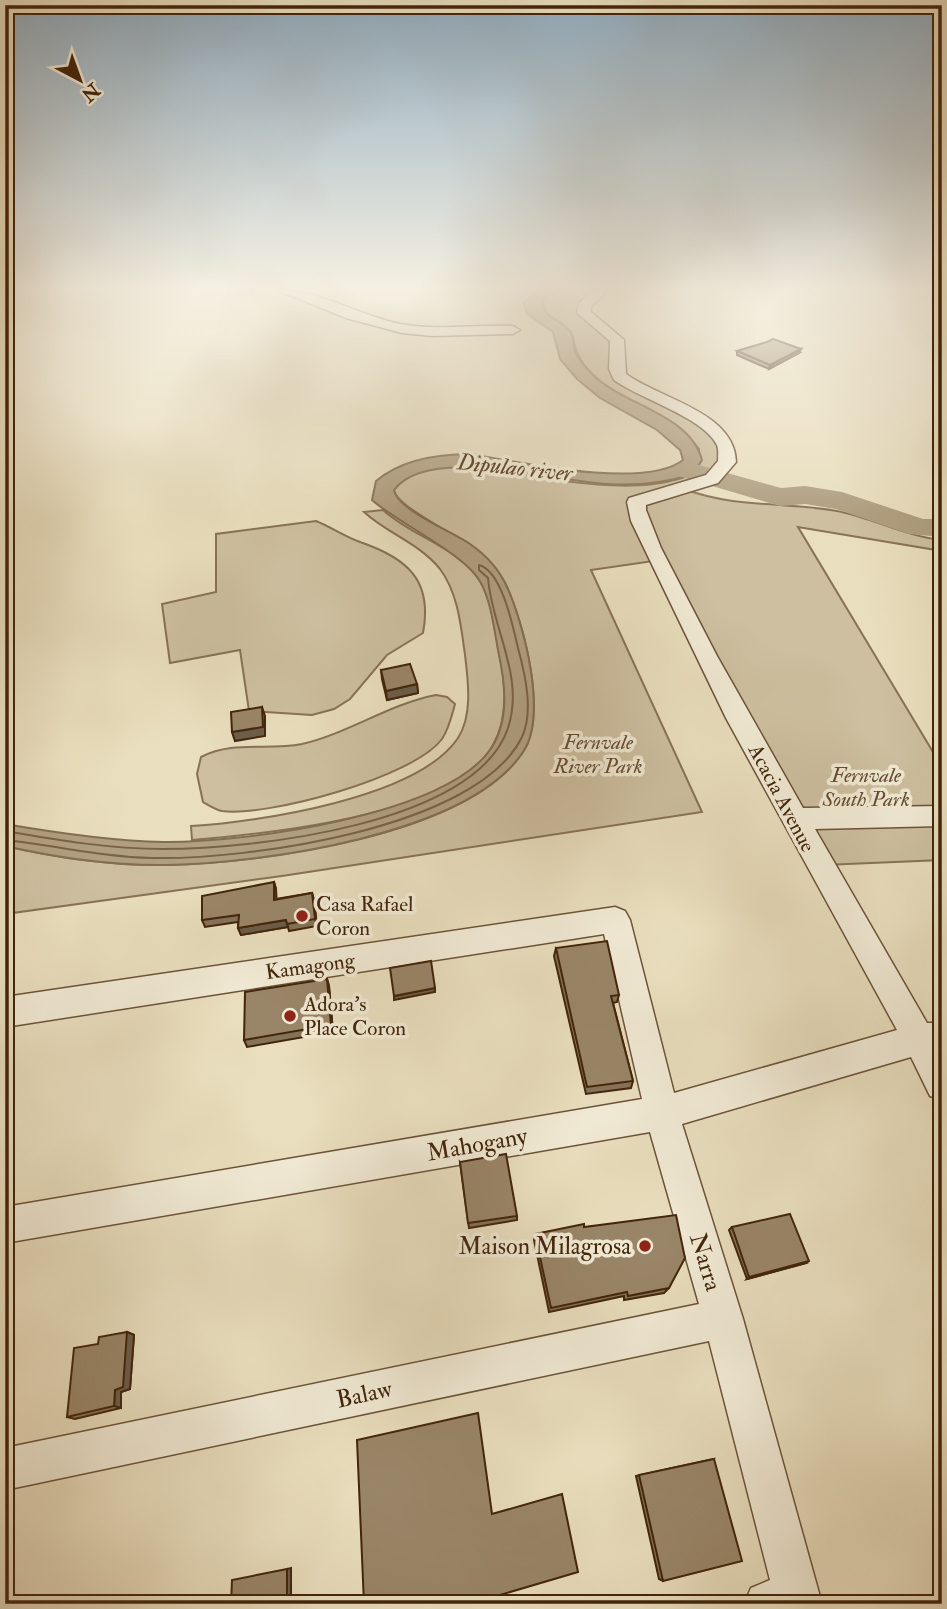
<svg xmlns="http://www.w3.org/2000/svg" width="947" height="1609" viewBox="0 0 947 1609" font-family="'IM FELL Double Pica',serif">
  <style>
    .green { fill: #cdbfa0; stroke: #887256; stroke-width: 2 }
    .water { fill: #b09f81; stroke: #846e52; stroke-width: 2 }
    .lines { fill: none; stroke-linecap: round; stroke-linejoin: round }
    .shore { stroke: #796246; stroke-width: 2 }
    .river { fill: #b09f81; fill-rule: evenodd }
    .minor-casing { stroke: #6c5338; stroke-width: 3 }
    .minor { fill: #f1ead5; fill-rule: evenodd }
    .wall { fill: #847259; stroke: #42250b; stroke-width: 2 }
    .shaded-wall { fill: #6b5d49; stroke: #42250b; stroke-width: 2 }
    .building { fill: #998568; stroke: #42250b; stroke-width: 2 }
    .poi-dot { fill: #8f2418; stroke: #f1ead5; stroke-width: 2.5 }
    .labels { text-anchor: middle; stroke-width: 7; stroke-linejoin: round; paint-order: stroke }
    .park-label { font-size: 21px; font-style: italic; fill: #654c30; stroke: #f1ead5 }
    .street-label { font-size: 21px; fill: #42250b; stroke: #f1ead5 }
    .poi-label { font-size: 21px; fill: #42250b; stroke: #f1ead5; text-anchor: start }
    .water-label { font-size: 23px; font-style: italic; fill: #634a2e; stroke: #f1ead5 }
    .near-street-label { font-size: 24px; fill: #42250b; stroke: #f1ead5 }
    .near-poi-label { font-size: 24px; fill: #42250b; stroke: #f1ead5; text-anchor: end }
  </style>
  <rect width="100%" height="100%" fill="#e9debe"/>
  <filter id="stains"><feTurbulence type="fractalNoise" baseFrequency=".00286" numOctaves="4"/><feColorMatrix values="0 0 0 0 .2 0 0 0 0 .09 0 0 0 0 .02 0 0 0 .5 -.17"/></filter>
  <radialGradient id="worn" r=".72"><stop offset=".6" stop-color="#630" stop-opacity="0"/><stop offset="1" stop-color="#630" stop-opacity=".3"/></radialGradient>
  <g class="green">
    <path d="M 559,290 L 601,290 L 584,306 L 609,332 L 619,375 L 724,439 L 726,462 L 687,490 C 736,508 787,502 837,511 C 873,518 904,536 942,540 L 942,551 L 798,527 L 942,767 L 942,860 L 824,865 L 660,560 L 591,570 L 702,812 L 282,876 L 5,914 L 5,846 C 58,858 114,866 168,865 C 262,863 467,836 523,752 C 548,715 524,625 507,587 C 488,543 397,512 394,490 C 428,446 517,475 563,481 C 604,486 655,491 695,473 L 699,449 C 667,406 579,395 573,336 C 561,326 541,316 543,298 Z"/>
    <path d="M 383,510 C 411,536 458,547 480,581 C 493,602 495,635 500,658 C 506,687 508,719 493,745 C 453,816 266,834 192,840 L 191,826 C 259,822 418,798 458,738 C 473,715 468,680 465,655 C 461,626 458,593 440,569 C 419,543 388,534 364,512 Z"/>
    <path d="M 316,521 C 331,527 345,537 360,542 C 407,558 433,580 423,633 L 387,655 L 350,699 L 334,709 L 312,715 L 249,711 L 240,650 L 170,663 L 162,604 L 216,592 L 216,534 Z"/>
    <path d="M 436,695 L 447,697 L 455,704 C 452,715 449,729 442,739 C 414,777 268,817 222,811 C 216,810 208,805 203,802 L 197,774 L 201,757 C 233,740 268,751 302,744 C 349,733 389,704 436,695 Z"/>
  </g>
  <path class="water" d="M 539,290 L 559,290 L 543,298 C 540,317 557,317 568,329 C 576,336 572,346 576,354 C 580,361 588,370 593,375 C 625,406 690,414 702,460 L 693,474 C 665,483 636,486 607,484 C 555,482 429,444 394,490 C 396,509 453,532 470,544 C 486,555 499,569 507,587 C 524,625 548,715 523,752 C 468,835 261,863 168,865 C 114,866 58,858 5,846 L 5,824 C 57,833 111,841 163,842 C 240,843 449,816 492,747 C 510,718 505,682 498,650 C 494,628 491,602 481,583 C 466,554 399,524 372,500 L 376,481 C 402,459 438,454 471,454 C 518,462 645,490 683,460 L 680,450 L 657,430 L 600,398 L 577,379 L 560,359 L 553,332 L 527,314 L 524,302 Z"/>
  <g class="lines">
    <path class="shore" d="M 5,831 C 57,840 110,849 163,849 C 251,849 476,825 508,728 C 525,676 492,629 488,578 L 479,570 L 479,565 C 502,571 513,627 518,648 C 525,674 534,711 522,737 C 477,829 246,860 152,858 C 102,857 54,845 5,840"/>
    <polygon class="river" points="688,462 781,488 805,486 842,492 923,519 942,519 942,537 909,534 836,509 805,504 780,506 678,476 674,470 678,464"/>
    <g class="minor-casing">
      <g id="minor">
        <path d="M 277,290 C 311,287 363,317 400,324 C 438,331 475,324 513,326 L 520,330 L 513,334 L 432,336 L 402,333 L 346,318 Z"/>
        <path d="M 594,290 L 608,290 L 591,307 L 591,312 L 624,340 L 626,374 C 660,399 735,412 736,462 L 718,483 L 646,505 L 646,510 L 661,548 L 717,656 L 803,808 L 942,806 L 942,826 L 815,829 L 927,1023 L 942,1023 L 942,1100 L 930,1096 L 911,1057 L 682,1124 L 743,1319 L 822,1604 L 744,1604 L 751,1588 L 770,1580 L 709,1341 L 5,1490 L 5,1448 L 699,1304 L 650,1132 L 5,1243 L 5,1207 L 642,1099 L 604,934 L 5,1027 L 5,997 L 615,907 L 625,911 L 630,920 L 674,1093 L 897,1030 L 726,718 L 631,521 L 627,502 L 629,498 L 706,475 L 718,461 C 718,456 719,450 717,445 C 703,417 640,399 614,380 L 609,369 L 610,341 L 577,313 L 579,303 Z"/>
      </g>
    </g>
    <use href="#minor" class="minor"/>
  </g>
  <g class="wall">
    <polygon points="737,351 799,353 769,369 737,355"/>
    <polygon points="381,670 417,684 418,693 387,700 382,679"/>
    <polygon points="274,882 276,889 276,899 312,893 314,900 317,926 289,931 288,927 241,935 238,928 238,922 205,927 202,920"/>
    <polygon points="556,948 619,995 617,1002 613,1003 633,1081 631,1088 586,1094 554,956"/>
    <polygon points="327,979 329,986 333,1032 247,1047 244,1040"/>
    <polygon points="460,1162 517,1216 517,1220 469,1228"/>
    <polygon points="584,1227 669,1288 664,1293 624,1300 624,1296 549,1312 534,1240 535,1234"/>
    <polygon points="732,1227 806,1263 747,1279 729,1230"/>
    <polygon points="127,1332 134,1335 130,1389 121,1392 121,1408 75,1419 67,1417 98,1344"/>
    <polygon points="714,1459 663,1581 659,1579 636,1476"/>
  </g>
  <g class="shaded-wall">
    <polygon points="801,349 799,353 769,369 770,365"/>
    <polygon points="417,684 418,693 387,700 386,691"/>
    <polygon points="262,707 265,716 265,736 235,741 232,732"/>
    <polygon points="274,882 276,889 277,907 274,900"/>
    <polygon points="312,893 314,900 317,926 315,919"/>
    <polygon points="286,920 288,927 241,935 238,928"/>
    <polygon points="327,979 329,986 333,1032 331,1025"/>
    <polygon points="435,988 435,992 394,1000 394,996"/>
    <polygon points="809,1261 806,1263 747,1279 749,1277"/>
    <polygon points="127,1332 134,1335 130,1389 121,1392 121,1408 114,1406 115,1390"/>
    <polygon points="291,1568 291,1604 287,1604 287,1569"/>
  </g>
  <g class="building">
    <polygon points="773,339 801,349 770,365 737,351 767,342"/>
    <polygon points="410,664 417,684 386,691 381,670"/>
    <polygon points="262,707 263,727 232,732 231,712"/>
    <polygon points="274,882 274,900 312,893 315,919 287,924 286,920 238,928 239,915 202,920 202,896"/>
    <polygon points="607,941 619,995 611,996 633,1081 587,1087 556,948"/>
    <polygon points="431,961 435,988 394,996 390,968"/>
    <polygon points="327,979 331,1025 244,1040 245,992"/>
    <polygon points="506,1154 517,1216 468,1223 460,1162"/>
    <polygon points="790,1214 809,1261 749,1277 732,1227"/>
    <polygon points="676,1215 685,1258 669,1288 628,1296 627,1292 551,1308 535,1234 584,1224 584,1227"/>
    <polygon points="127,1332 123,1387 115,1390 114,1406 67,1417 74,1348 98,1344 99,1337"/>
    <polygon points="478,1413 492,1514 562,1494 578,1572 500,1595 501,1604 364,1604 357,1440"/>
    <polygon points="714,1459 742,1561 663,1581 639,1475"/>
    <polygon points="287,1569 287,1604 231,1604 232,1580"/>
  </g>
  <linearGradient id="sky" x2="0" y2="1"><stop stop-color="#91acbf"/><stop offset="0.56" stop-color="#f5f0e2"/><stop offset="1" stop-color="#f5f0e2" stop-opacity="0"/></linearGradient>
  <rect width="947" height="515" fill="url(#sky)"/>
  <g class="poi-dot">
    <circle cx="302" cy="916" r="7"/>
    <circle cx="290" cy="1016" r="7"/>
    <circle cx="645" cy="1246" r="7"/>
  </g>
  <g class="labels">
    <g class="park-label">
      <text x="598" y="749">Fernvale<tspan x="598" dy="24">River Park</tspan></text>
      <text x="866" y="782">Fernvale<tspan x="866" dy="24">South Park</tspan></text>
    </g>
    <g class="street-label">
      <text transform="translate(782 798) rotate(62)" y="7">Acacia Avenue</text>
      <text transform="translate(310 966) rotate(-8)" y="7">Kamagong</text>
    </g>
    <g class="poi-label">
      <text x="316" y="911">Casa Rafael<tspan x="316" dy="24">Coron</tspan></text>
      <text x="304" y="1011">Adora's<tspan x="304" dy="24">Place Coron</tspan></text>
    </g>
    <g class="water-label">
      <text transform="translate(515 467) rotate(6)" y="8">Dipulao river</text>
    </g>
    <g class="near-street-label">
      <text transform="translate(477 1144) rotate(-10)" y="8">Mahogany</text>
      <text transform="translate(706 1262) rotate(73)" y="8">Narra</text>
      <text transform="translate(364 1394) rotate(-12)" y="8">Balaw</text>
    </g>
    <g class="near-poi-label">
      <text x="631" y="1254">Maison Milagrosa</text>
    </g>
  </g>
  <rect width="947" height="1609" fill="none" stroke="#e9debe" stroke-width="28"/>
  <rect x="7" y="7" width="933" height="1595" fill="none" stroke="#42250b" stroke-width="3.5"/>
  <rect x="14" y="14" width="919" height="1581" fill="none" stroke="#42250b" stroke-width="2"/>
  <g transform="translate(80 80) rotate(139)" stroke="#f1ead5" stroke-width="5" paint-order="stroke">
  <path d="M0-5L12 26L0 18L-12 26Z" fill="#42250b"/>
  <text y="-10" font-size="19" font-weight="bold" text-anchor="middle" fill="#42250b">N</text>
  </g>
  <rect width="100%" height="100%" filter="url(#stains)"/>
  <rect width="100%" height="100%" fill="url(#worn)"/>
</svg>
